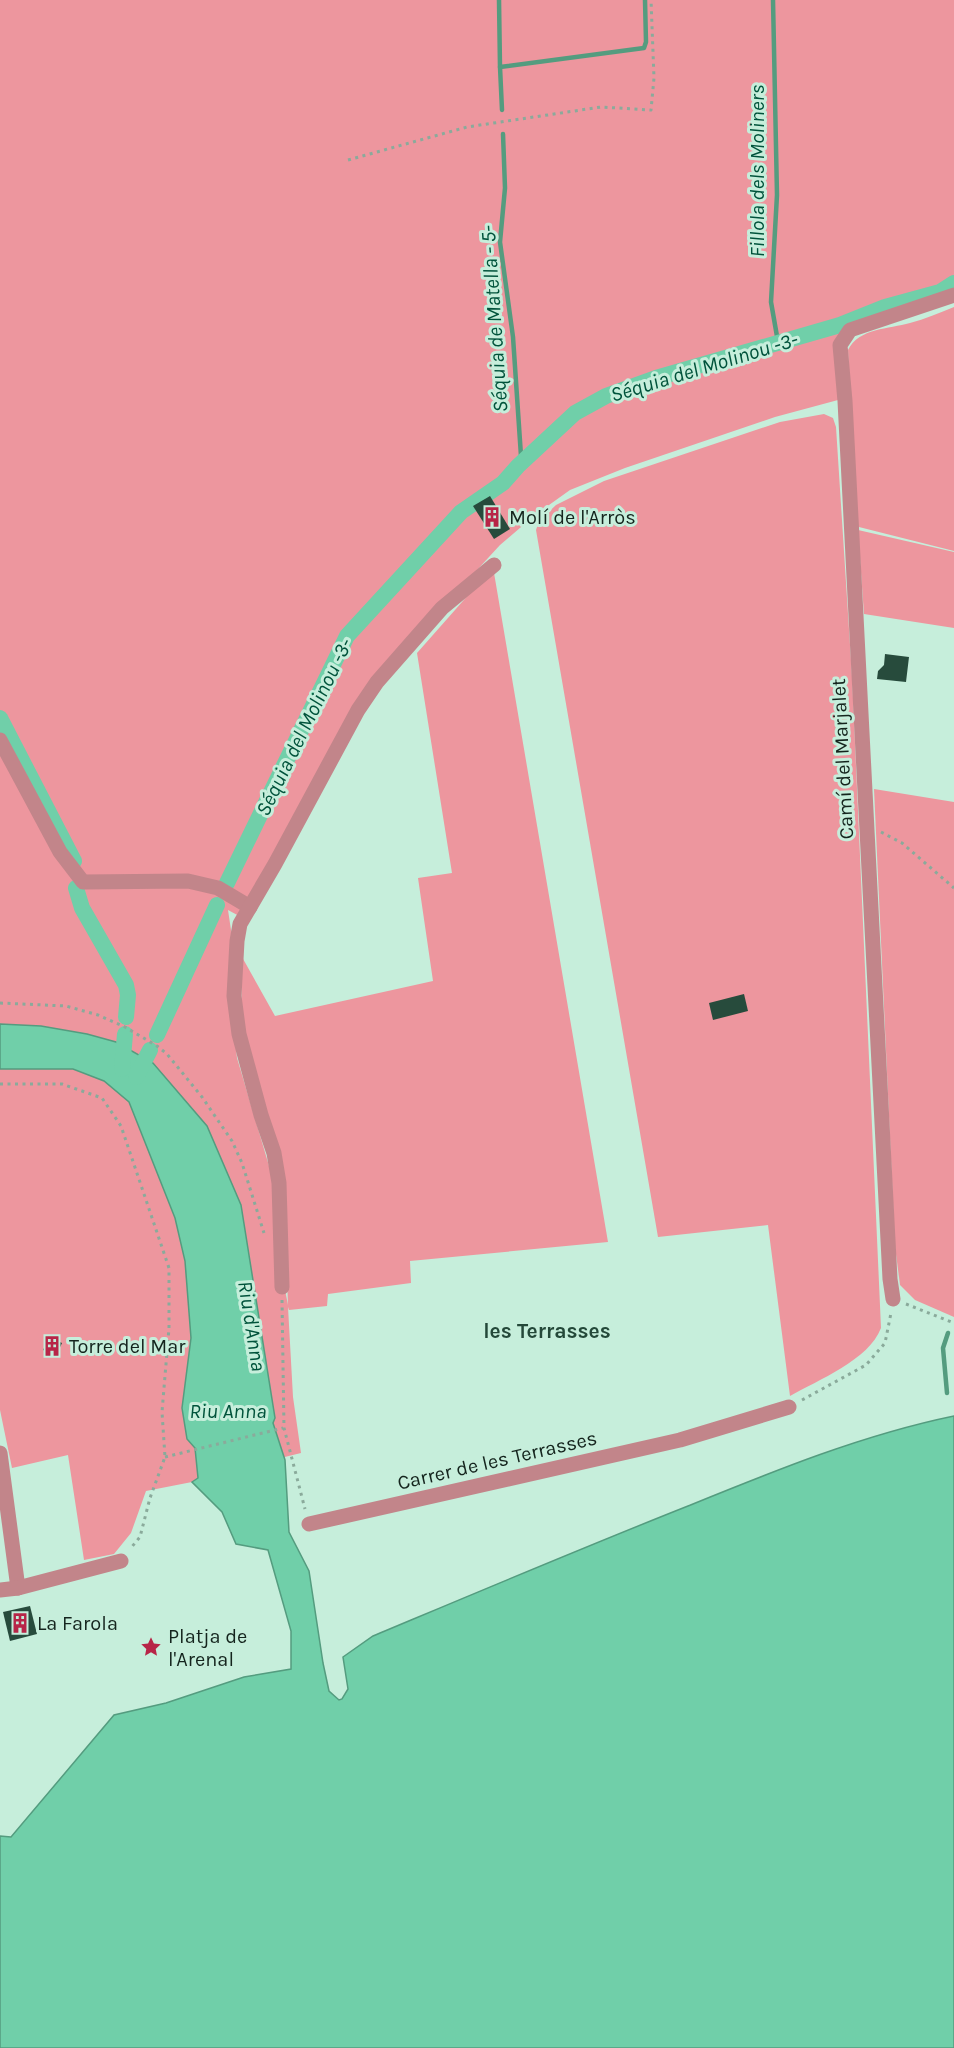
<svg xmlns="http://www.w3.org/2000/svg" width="954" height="2048" viewBox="0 0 954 2048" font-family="Karla,sans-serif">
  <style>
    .green { fill: #ed969e }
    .water { fill: #70cfa9; stroke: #549c7f; stroke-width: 1.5 }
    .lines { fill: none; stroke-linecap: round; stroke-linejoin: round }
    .stream { stroke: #549c7f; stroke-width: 4.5 }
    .canal { stroke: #70cfa9; stroke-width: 16 }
    .building { fill: #274b3c }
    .path { stroke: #8aaa9b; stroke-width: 3; stroke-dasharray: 3 4.5; stroke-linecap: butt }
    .street { stroke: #c2858a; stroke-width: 15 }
    .labels { text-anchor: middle; stroke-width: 6; stroke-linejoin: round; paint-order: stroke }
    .poi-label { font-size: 20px; fill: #14241d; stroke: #c6eedb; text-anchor: start }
    .street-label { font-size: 20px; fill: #14241d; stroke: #c6eedb }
    .water-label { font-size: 21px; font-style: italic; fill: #00533b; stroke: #c6eedb }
    .neighbourhood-label { font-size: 21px; font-weight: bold; fill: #244839; stroke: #c6eedb }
  </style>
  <rect width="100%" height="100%" fill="#c6eedb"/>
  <g class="green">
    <polygon points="0,0 954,0 954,294 847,328 838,400 775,417 625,468 570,490 535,515 500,545 376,680 241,917 228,910 231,930 230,999 237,1058 272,1176 276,1245 288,1305 283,1165 241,1033 242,957 275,1016 433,981 418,878 452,873 417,653 493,567 608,1242 410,1261 411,1283 328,1294 327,1306 289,1310 288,1307 293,1397 301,1453 198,1478 192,1482 146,1491 131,1533 114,1554 84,1560 68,1455 12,1468 0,1410"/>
    <path d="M 954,307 L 954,551 L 855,526 L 848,350 C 859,328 889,329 910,323 C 925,319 939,313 954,307 Z"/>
    <path d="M 824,414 L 833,418 L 836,427 L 852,676 L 881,1328 C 869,1360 818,1380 790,1396 L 768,1225 L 658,1237 L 536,530 L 539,521 L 556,505 L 604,481 L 780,422 Z"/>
    <polygon points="858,530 954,552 954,628 864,614"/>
    <polygon points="874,789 954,802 954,1317 915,1300 900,1285 895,1246"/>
  </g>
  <path class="water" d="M 0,1024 L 41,1026 L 87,1034 L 116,1042 L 153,1063 L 207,1126 L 241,1205 L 275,1418 L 273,1423 L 285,1460 L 289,1532 L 309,1571 L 323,1663 L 329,1691 L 339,1700 L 342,1699 L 348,1689 L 343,1657 L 373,1636 C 478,1592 582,1548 688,1506 C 774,1471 862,1435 954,1416 L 954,2048 L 0,2048 L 0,1836 L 11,1837 L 114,1715 L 166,1703 L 244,1677 L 291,1669 L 291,1631 L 268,1550 L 236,1544 L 222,1512 L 192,1482 L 198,1478 L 195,1448 L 187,1439 L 182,1408 L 191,1338 L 185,1261 L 175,1218 L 129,1102 L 104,1081 L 73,1069 L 0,1069 Z"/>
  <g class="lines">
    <g class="stream">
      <polyline points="499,0 500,67"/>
      <polyline points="773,0 777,195 771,302 778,342"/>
      <polyline points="502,110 500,67 644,48 646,42 645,0"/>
      <polyline points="503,134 505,188 500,242 513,337 521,456 518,466"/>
      <polyline points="947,1393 943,1348 948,1333"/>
    </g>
    <g class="canal">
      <polyline points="0,718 74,861"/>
      <polyline points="227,883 347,636 461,512 503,483 518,466 575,413 606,396 656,378 840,325 885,307 940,292 954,283"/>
      <polyline points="76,888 82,908 126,985 128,995 126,1017"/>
      <polyline points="157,1035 217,905"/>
      <polyline points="122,1069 125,1034"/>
      <polyline points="136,1077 150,1050"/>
    </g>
  </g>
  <g class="building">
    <polygon points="490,496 510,529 494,539 473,506"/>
    <polygon points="885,654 909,657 906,682 877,679 878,671 884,665"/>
    <polygon points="744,994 748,1011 713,1020 709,1003"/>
    <polygon points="49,1337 62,1343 56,1356 43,1350"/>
    <polygon points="30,1606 37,1634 10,1641 3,1612"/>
  </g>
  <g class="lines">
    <g class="path">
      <polyline points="348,160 467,127 601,107 651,110 654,78 651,0"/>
      <polyline points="881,832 902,843 954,888"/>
      <polyline points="0,1003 66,1006 98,1015 125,1027 157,1046 167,1054 202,1097 232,1141 242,1163 264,1233"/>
      <polyline points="0,1084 62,1084 102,1098 121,1126 169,1268 169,1328 162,1412 165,1457 150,1498 140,1537 130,1549"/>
      <polyline points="282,1300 284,1428 305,1509"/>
      <polyline points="906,1304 954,1323"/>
      <polyline points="802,1400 866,1365 885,1343 891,1313"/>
      <polyline points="165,1457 283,1428"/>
    </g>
    <g class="street">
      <polyline points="0,740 60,852 83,882 188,881 218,888 250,907"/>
      <polyline points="282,1287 279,1183 274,1153 261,1115 239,1034 234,996 237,941 240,924 275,864 358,710 377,682 442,608 494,565"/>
      <polyline points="893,1299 890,1279 845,401 840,345 850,330 954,295"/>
      <polyline points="0,1453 18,1588"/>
      <polyline points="309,1524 680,1440 789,1407"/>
      <polyline points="0,1590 18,1588 121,1561"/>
    </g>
  </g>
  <defs>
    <g id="building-bare" transform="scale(1.62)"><path d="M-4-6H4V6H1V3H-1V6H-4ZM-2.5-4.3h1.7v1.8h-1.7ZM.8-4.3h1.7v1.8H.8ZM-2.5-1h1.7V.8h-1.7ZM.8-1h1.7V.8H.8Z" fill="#b72547" stroke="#c6eedb" stroke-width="2.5" paint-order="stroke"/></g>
    <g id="sight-bare" transform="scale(1.62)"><path d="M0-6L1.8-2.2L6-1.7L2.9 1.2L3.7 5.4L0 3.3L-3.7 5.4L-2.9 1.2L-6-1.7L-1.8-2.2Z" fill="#b72547" stroke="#c6eedb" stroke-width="2.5" paint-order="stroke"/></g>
  </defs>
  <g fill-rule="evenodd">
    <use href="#building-bare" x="492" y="517"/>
    <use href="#building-bare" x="52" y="1346"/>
    <use href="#building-bare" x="20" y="1623"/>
    <use href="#sight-bare" x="151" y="1647"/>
  </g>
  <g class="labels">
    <g class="poi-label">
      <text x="509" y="524">Molí de l'Arròs</text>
      <text x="69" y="1353">Torre del Mar</text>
      <text x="37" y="1630">La Farola</text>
      <text x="168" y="1643">Platja de<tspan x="168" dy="23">l'Arenal</tspan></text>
    </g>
    <g class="street-label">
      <text transform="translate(842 759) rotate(-93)" y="7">Camí del Marjalet</text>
      <text transform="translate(497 1460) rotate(-13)" y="7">Carrer de les Terrasses</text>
    </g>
    <g class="water-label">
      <text transform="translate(757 171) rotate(-90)" y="7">Fillola dels Moliners</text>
      <text transform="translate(494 319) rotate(-94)" y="7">Séquia de Matella - 5-</text>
      <text transform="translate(704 367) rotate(-17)" y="7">Séquia del Molinou -3-</text>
      <text transform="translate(304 727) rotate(-64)" y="7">Séquia del Molinou -3-</text>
      <text transform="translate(252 1326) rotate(81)" y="7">Riu d'Anna</text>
      <text x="228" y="1418">Riu Anna</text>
    </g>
    <g class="neighbourhood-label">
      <text x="547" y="1338">les Terrasses</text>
    </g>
  </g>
</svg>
